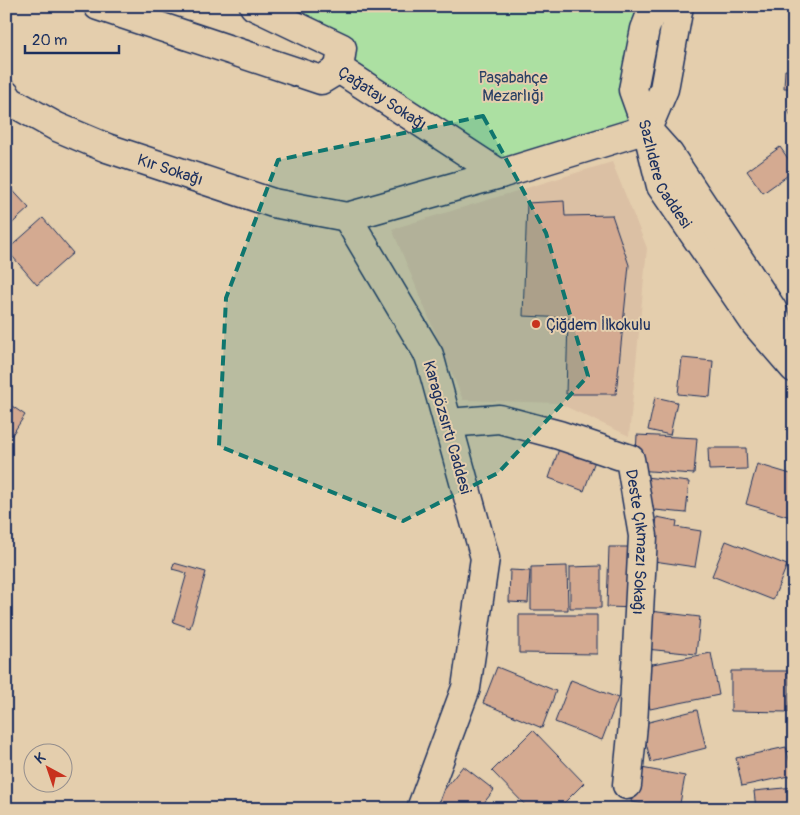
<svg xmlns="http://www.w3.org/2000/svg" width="800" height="815" viewBox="0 0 800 815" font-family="Pangolin,sans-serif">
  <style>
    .built { fill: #dbc0a4 }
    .green { fill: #ace0a2; stroke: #648880 }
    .building { fill: #d4aa91; stroke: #1b2f5e }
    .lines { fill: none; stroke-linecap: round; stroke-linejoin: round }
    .minor-casing { stroke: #1b2f5e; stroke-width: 31 }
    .minor { stroke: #e4cead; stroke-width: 28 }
    .marked { fill: #0f766e; fill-opacity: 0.2; stroke: #0f766e; stroke-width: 4; stroke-dasharray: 10 6; stroke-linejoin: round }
    .poi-dot { fill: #c8321e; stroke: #e4cead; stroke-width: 2 }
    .labels { text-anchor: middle; stroke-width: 4; stroke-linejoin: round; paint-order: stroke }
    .park-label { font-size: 16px; fill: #2a4165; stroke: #e4cead }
    .street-label { font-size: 16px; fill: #1b2f5e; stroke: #e4cead }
    .poi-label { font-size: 16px; fill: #1b2f5e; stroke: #e4cead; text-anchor: start }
  </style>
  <rect width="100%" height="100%" fill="#e4cead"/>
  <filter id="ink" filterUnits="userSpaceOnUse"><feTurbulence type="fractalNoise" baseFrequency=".02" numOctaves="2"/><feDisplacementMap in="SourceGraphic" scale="10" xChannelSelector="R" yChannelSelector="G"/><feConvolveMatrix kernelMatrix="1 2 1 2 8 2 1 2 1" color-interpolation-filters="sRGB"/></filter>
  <g filter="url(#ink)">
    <polygon class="built" points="612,162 647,248 629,436 558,403 463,400 392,229"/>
    <polygon class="green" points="253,6 656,6 633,90 647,129 500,174"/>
    <g class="building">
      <polygon points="785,70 794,71 794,88 784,88"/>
      <polygon points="794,108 794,123 788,110"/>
      <polygon points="780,147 794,167 794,171 763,193 747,171"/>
      <polygon points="6,183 29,208 6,229"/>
      <polygon points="564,201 565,216 612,215 629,265 616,394 566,394 568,318 523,316 527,203"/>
      <polygon points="43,218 73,253 37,285 7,250"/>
      <polygon points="682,358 713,361 710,397 678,394"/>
      <polygon points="655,397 677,402 670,435 648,430"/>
      <polygon points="6,402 25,415 6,444"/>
      <polygon points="637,435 697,438 694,474 635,470"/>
      <polygon points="560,446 596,458 584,491 549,478"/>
      <polygon points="708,448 746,448 747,469 709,470"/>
      <polygon points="757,464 794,475 794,518 746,504"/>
      <polygon points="645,477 689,482 686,513 655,510 654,517"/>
      <polygon points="657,517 677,521 676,527 701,531 695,567 647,560 652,523 656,524"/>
      <polygon points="726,541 787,565 773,600 712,576"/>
      <polygon points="609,547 637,547 636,608 607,607"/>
      <polygon points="174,563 206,572 190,628 173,622 187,573 172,569"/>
      <polygon points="567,566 568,610 531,610 531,567"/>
      <polygon points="601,566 601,608 570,608 570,567"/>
      <polygon points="510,570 530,571 528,603 509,602"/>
      <polygon points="650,611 700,617 696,654 646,649"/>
      <polygon points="519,615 597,615 597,654 519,653"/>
      <polygon points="711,653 719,695 650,709 642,666"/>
      <polygon points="497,667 556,691 542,728 483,703"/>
      <polygon points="731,671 789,671 789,712 731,711"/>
      <polygon points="571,680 618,698 602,740 555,722"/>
      <polygon points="697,710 706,748 651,762 641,724"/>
      <polygon points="533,730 584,783 558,809 529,809 492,771"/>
      <polygon points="786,747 793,775 742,786 736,758"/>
      <polygon points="463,766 494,790 479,809 429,809"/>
      <polygon points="636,767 685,776 679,809 631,802"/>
      <polygon points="794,787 794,809 756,809 754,791"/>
    </g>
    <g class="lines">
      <g class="minor-casing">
        <g id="minor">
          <polyline points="98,6 321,80 339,69"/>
          <path id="s1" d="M 254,6 L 342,48 L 339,69 L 500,174"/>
          <path id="s2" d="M 656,6 L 652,11 L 645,29 L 633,90 L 647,129 L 661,186 L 755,323 L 794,368"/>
          <path id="s3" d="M 6,95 L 10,101 L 57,127 L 107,148 L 273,203 L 347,217"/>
          <polyline points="647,129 664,89 679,6"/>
          <polyline points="652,135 669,154 772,309 789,352"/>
          <path id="s4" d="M 448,423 L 499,419 L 559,435 L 630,459 L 643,536 L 633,725 L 627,785"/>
          <polyline points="421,809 466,688 485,558 429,355 347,217 500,174 647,129"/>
        </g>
      </g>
      <use href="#minor" class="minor"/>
    </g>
  </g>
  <path class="marked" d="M 483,116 L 546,233 L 588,376 L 498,473 L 403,521 L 219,446 L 226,298 L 278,160 Z"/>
  <circle class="poi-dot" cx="536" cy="324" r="5"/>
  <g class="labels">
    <g class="park-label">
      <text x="513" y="83">Paşabahçe<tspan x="513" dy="18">Mezarlığı</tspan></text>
    </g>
    <g class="street-label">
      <text dy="6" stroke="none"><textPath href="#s1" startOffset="171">Çağatay Sokağı</textPath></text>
      <text dy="6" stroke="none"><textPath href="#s3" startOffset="182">Kır Sokağı</textPath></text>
      <text dy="6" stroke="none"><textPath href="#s2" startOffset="178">Sazlıdere Caddesi</textPath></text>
      <text transform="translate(448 427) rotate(74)" y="6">Karagözsırtı Caddesi</text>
      <text dy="6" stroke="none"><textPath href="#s4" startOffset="272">Deste Çıkmazı Sokağı</textPath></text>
    </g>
    <g class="poi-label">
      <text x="546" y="330">Çiğdem İlkokulu</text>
    </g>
  </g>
  <rect width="800" height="815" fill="none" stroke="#e4cead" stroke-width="25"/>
  <rect x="12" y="12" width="775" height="790" fill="none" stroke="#1b2f5e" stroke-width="2" filter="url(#ink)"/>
  <g transform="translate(48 768) rotate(320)"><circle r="24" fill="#e4cead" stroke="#948e8d"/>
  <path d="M0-4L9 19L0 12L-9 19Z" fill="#c8321e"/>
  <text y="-8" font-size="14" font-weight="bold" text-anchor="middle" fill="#1b2f5e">K</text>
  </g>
  <path d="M25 45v8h94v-8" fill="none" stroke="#1b2f5e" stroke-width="2.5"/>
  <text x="32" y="45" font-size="15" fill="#1b2f5e" stroke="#e4cead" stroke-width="4" paint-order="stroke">20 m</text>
</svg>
